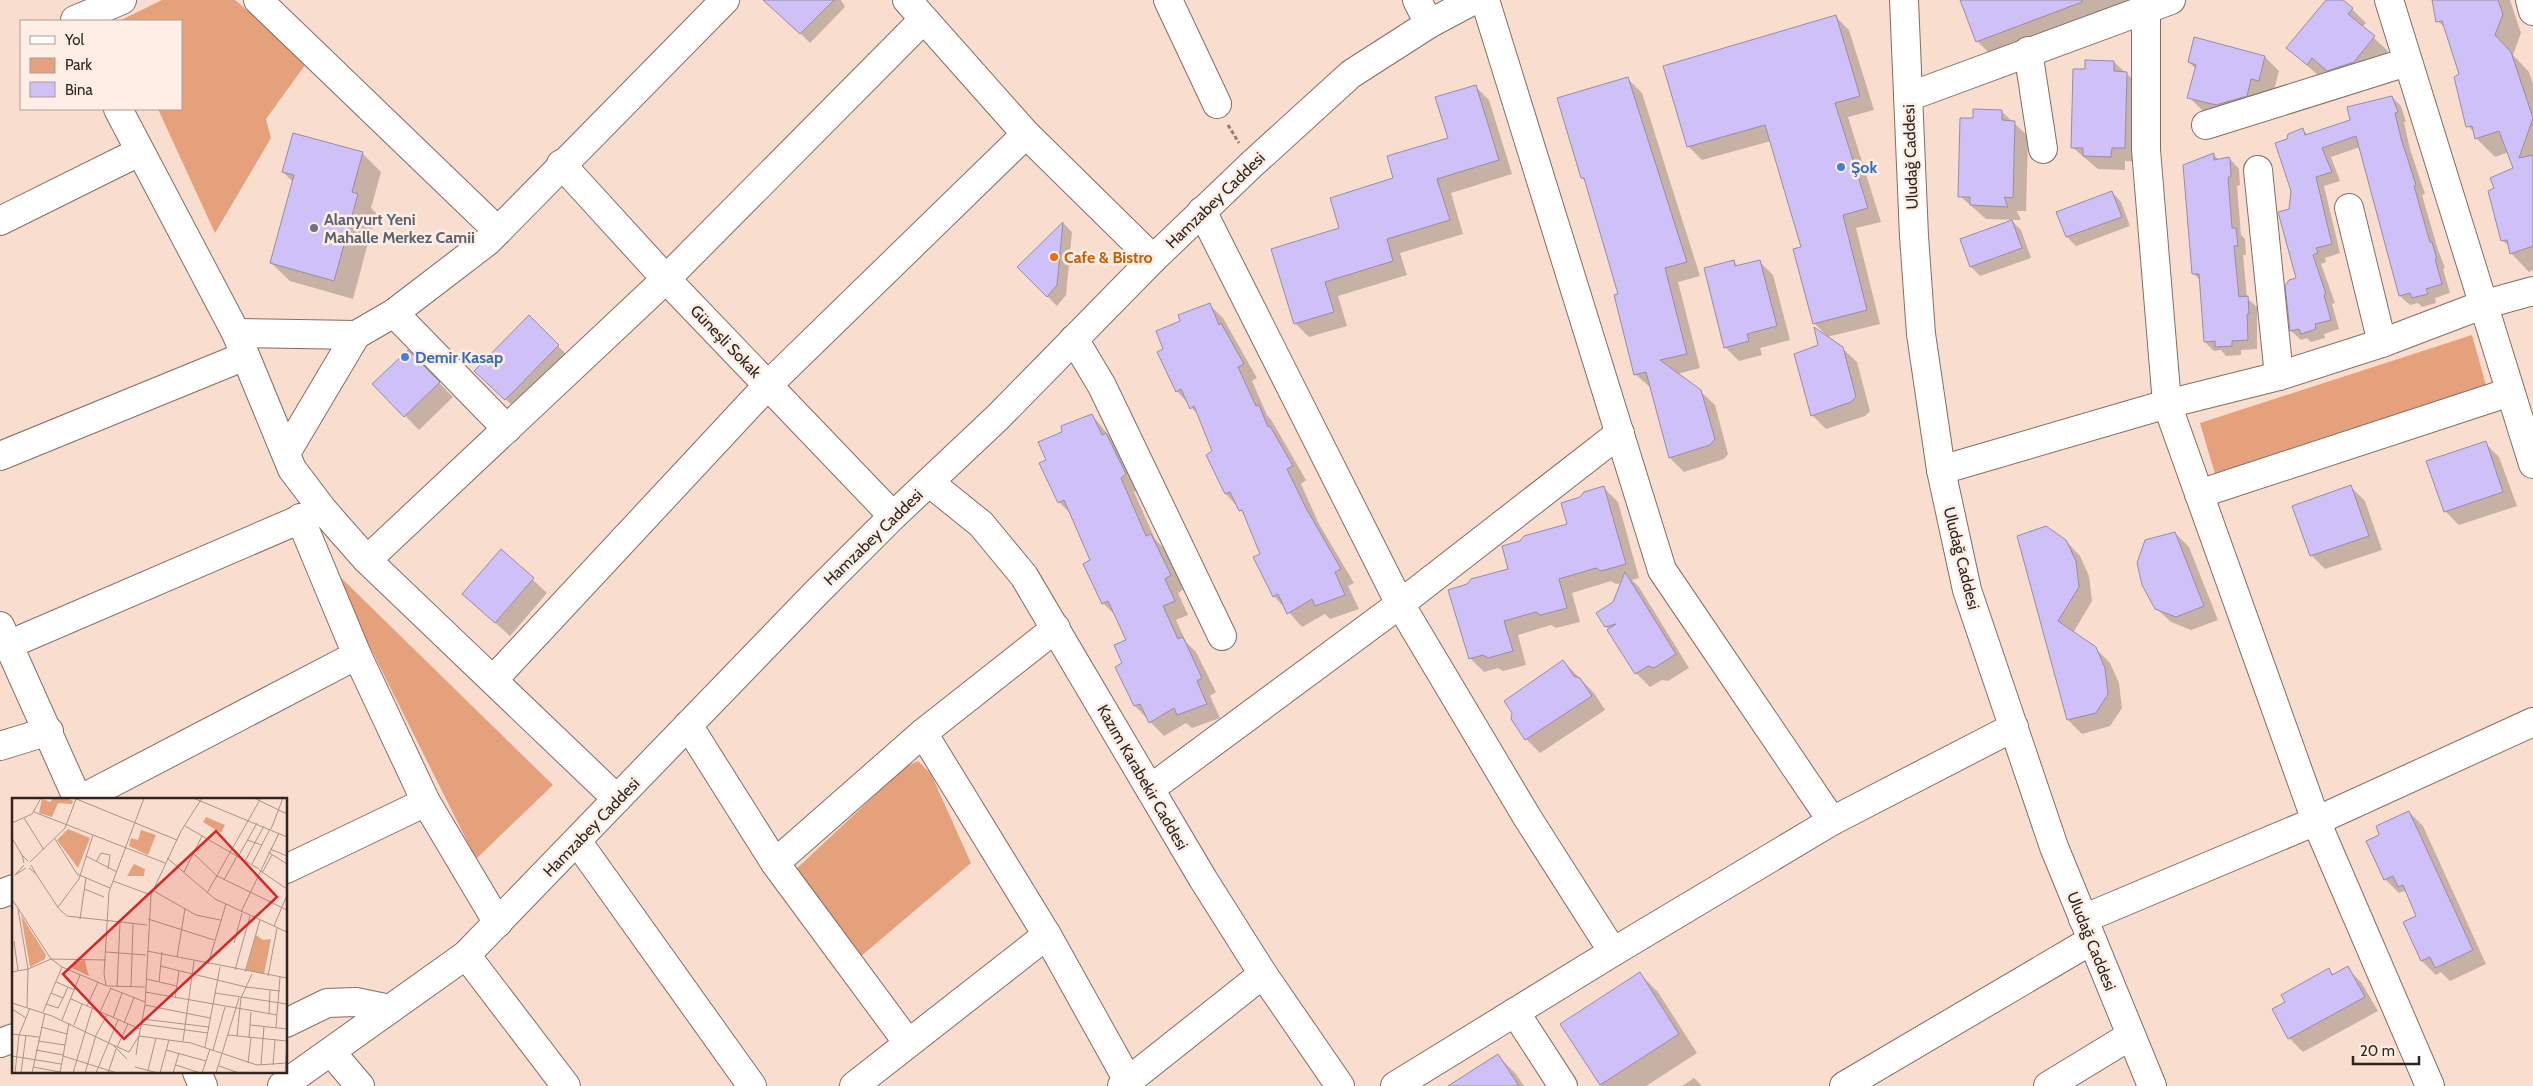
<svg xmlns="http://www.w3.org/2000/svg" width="2533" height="1086" viewBox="0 0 2533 1086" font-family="Cabin,sans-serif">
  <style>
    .green { fill: #e4a17b }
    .shadow { fill: #0003 }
    .building { fill: #cfc0f7; stroke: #948ea6 }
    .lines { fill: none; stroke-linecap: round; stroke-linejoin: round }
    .minor-casing { stroke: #856d60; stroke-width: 30 }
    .path { stroke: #907e74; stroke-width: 3; stroke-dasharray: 4 2.5; stroke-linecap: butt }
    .minor { stroke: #fff; stroke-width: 28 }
    .shop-dot { fill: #3f7fe0; stroke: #feeee5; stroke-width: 2 }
    .worship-dot { fill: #6b7280; stroke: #feeee5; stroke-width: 2 }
    .food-dot { fill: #e8710a; stroke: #feeee5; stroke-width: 2 }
    .labels { text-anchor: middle; stroke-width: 5; stroke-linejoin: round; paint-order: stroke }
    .street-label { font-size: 16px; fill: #2f251f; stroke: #feeee5 }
    .shop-label { font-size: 16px; font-weight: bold; fill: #366cbe; stroke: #feeee5; text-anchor: start }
    .worship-label { font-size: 16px; font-weight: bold; fill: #5b616d; stroke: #feeee5; text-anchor: start }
    .food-label { font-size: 16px; font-weight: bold; fill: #c56008; stroke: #feeee5; text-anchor: start }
    .inset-road { fill: none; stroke: #a89489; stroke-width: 1 }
    .view { fill: #d62828; fill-opacity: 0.15; stroke: #d62828; stroke-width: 2.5 }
    .inset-edge { fill: none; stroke: #2f251f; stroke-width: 2.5 }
  </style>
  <rect width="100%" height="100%" fill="#f9decf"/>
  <g class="green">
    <polygon points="162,0 235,0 308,61 266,119 271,138 215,233 158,109 181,109 181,21 119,21"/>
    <polygon points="2472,335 2486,385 2215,474 2200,423"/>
    <polygon points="330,567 553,785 476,859"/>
    <polygon points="918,761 931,774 971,863 860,957 794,871 905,767"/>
  </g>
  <g class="shadow">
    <polygon points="767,0 841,0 845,7 810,43"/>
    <polygon points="1961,0 2136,0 1991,55 1977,41"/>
    <polygon points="2328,0 2341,0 2352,9 2366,23 2362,27 2388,51 2368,76 2342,84 2327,72 2321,78 2288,48"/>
    <polygon points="2432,0 2510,0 2521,33 2513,55 2529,72 2533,84 2533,270 2529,272 2511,253 2510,247 2502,240 2515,169 2509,152 2495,157 2476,138 2475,133 2468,126 2460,74 2446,29 2438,21"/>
    <polygon points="1835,16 1849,30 1874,110 1848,117 1881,222 1856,228 1880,324 1827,337 1842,348 1857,362 1870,411 1865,416 1826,429 1812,415 1820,346 1827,336 1814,323 1803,248 1771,141 1702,160 1688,146"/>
    <polygon points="2265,57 2279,71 2273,94 2231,119 2203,111 2189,97 2196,69 2189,62"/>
    <polygon points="2114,62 2141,87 2139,162 2125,161 2125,170 2098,169 2072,147 2086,71"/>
    <polygon points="1628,79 1642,93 1700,276 1678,282 1700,368 1677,374 1700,391 1715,405 1728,454 1724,459 1684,472 1670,458 1651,388 1635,374 1619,295 1586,182 1582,178"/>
    <polygon points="1475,86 1489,100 1512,174 1451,193 1463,234 1400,253 1407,275 1338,296 1347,326 1309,337 1295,323 1341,229 1395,179 1449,139"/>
    <polygon points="2392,97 2401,106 2406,122 2404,122 2410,149 2425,194 2422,195 2438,250 2445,268 2443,269 2450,293 2435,298 2436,303 2422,307 2418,303 2410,305 2400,296 2360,147 2331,157 2340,181 2324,186 2340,253 2325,258 2326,262 2321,264 2335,303 2332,304 2339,329 2324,334 2325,338 2311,342 2307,338 2301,340 2291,331 2287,286 2298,278 2290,210 2292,191 2288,140 2303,130 2308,135 2352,121"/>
    <polygon points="2001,111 2028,136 2026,211 2017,211 2021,220 1986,219 1960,196 1974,119"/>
    <polygon points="362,153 381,172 371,208 376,213 353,299 290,281 271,263 293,182 283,172"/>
    <polygon points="2214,155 2219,160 2229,158 2239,169 2240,185 2237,186 2241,235 2245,239 2246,255 2243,255 2247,298 2257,307 2257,349 2241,350 2241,355 2226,356 2221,350 2214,351 2205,342 2201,281 2193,273"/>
    <polygon points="2112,192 2121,202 2130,226 2076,246 2067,237"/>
    <polygon points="2012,221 2021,230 2031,258 1980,276 1971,267"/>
    <polygon points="1063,223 1072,232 1066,295 1057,306 1018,267"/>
    <polygon points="1733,261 1738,266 1759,261 1773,275 1790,340 1760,348 1762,355 1739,361 1725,347"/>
    <polygon points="1209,304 1223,318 1257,378 1252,381 1267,415 1272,421 1306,480 1301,484 1319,524 1354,583 1348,586 1359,609 1330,619 1325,614 1302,627 1274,596 1262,554 1245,515 1226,494 1214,452 1199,416 1177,391 1165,349 1181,322"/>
    <polygon points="529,317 572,360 520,413 476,371"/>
    <polygon points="408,351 453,397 419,430 374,384"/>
    <polygon points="1092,415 1120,449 1140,489 1134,492 1155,539 1164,549 1184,589 1178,593 1188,615 1176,620 1186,642 1196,652 1216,692 1210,696 1220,718 1192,728 1186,723 1164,736 1135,706 1124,663 1127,641 1116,616 1103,603 1092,561 1072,515 1059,502 1048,460 1064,433"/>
    <polygon points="2485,443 2499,457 2517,506 2459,525 2445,511"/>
    <polygon points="2351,487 2365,501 2382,550 2325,569 2311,555"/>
    <polygon points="1604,488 1618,502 1639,578 1632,580 1639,587 1689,668 1668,681 1662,680 1650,687 1636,673 1606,626 1622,583 1616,584 1611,581 1572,593 1580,622 1556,628 1551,625 1518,635 1526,665 1503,671 1498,668 1484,672 1470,658 1510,570 1569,525"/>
    <polygon points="2175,533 2189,547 2218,620 2191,630 2171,622 2156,608"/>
    <polygon points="2019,537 2066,541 2080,556 2089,576 2092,601 2073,633 2095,648 2110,663 2119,683 2122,708 2110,726 2082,734 2068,720"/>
    <polygon points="501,550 547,593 510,636 463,594"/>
    <polygon points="1563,661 1594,693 1605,710 1540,753 1526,739 1512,718"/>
    <polygon points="2409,812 2423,826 2486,964 2450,981 2441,972 2436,975 2422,961 2417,916 2408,895 2404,891 2399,893 2385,879 2381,835"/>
    <polygon points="2347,968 2361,982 2378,1011 2303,1052 2289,1038 2328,970 2334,975"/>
    <polygon points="1640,974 1658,992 1697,1053 1646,1086 1602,1086 1562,1024"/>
    <polygon points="1498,1056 1516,1074 1524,1086 1450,1086"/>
    <polygon points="1694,1078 1702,1086 1682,1086"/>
  </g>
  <g class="building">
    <polygon points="763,0 834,0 800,34"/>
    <polygon points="1960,0 2082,0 2082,2 1976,42"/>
    <polygon points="2326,0 2343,0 2353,8 2348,14 2375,36 2354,62 2327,71 2312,58 2307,65 2286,48"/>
    <polygon points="2432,0 2498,0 2503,14 2495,35 2511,52 2533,118 2519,158 2533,155 2533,246 2510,254 2507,240 2501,241 2488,191 2494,188 2490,178 2513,168 2499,131 2475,139 2472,126 2466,127 2454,77 2459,74 2442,21 2436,22"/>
    <polygon points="1836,15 1860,96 1835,103 1868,208 1843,215 1867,310 1813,324 1793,249 1801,247 1765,125 1687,147 1663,66"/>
    <polygon points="2194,37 2265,56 2259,81 2251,79 2247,96 2216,105 2187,98 2196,65 2188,62"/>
    <polygon points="2085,60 2114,61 2114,71 2127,72 2125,148 2112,148 2111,157 2083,156 2083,148 2071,148 2073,69 2085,69"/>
    <polygon points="1628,77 1687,262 1665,268 1687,354 1660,360 1701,390 1715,439 1710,445 1669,458 1646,372 1634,375 1614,295 1618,294 1584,178 1581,178 1557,98"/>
    <polygon points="1476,85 1499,160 1437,179 1450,220 1387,239 1393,261 1325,282 1334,312 1294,324 1271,249 1339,228 1330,198 1393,178 1387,156 1448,138 1435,97"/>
    <polygon points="2392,96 2398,112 2395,113 2401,138 2416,185 2414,186 2430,242 2432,242 2437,259 2435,259 2442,284 2426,289 2428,294 2412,298 2410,293 2399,296 2356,136 2322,148 2332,172 2316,177 2332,244 2316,248 2318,253 2313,255 2326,294 2324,295 2331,320 2315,324 2316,329 2301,334 2299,329 2290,331 2285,286 2289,280 2296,278 2278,212 2289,209 2291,191 2275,143 2287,139 2288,134 2303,128 2305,135 2350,120 2347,107"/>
    <polygon points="1973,109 2002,110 2002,120 2015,121 2013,198 2004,197 2008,207 1970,205 1970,197 1958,197 1960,118 1973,118"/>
    <polygon points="293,133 363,152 352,192 358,194 334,281 270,263 294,175 282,172"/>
    <polygon points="2214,153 2214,160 2229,157 2230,159 2231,177 2228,177 2232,228 2236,228 2238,246 2234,246 2239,297 2248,296 2249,314 2247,314 2248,340 2232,341 2232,346 2215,347 2215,341 2204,342 2199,274 2192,274 2183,165"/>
    <polygon points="2112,191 2122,217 2066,237 2056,212"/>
    <polygon points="2012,220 2022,248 1970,267 1960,239"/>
    <polygon points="1063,222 1057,285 1047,297 1017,267"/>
    <polygon points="1734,260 1735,266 1760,260 1777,326 1747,334 1749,341 1724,348 1704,268"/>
    <polygon points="1210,303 1219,325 1221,323 1244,364 1238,367 1256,406 1259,405 1268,427 1270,426 1293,466 1287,469 1306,508 1341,569 1335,572 1345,595 1315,606 1312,599 1287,614 1278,594 1273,597 1253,557 1260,554 1242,510 1239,511 1230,492 1225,494 1206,455 1212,451 1194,406 1190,409 1181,389 1176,392 1157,352 1163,349 1156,331 1180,321 1178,315"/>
    <polygon points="529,315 559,345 505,400 474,371"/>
    <polygon points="1814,327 1843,347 1856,397 1851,402 1811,416 1794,354 1818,345"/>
    <polygon points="408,350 440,382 404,417 372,384"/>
    <polygon points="1092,414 1102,435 1106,433 1126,474 1121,478 1146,536 1151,534 1171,575 1165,579 1175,601 1163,606 1178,639 1183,637 1202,678 1197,681 1207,704 1177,715 1174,708 1149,723 1140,704 1134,706 1115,667 1122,663 1114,645 1126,640 1108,601 1102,604 1083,564 1090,560 1064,500 1058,503 1039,463 1046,460 1038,442 1062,432 1061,426"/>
    <polygon points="2486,441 2503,492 2444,512 2426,461"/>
    <polygon points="2351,485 2369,536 2310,556 2292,506"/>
    <polygon points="1604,486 1626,564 1601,571 1596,568 1559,579 1567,608 1541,615 1536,612 1504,621 1513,651 1488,658 1483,655 1469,659 1448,590 1467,584 1471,579 1508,569 1502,546 1520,541 1524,536 1567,524 1561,503 1580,497 1584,492"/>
    <polygon points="2046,526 2066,540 2076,561 2079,587 2058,621 2096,647 2105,668 2108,694 2096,713 2067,720 2017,536"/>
    <polygon points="2175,532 2204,606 2176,617 2155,609 2142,585 2137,563 2145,540"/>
    <polygon points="501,549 534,578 495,623 462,594"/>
    <polygon points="1625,572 1676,654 1654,668 1648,666 1635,674 1607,630 1616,624 1605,627 1596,613 1613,602"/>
    <polygon points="1563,660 1574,676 1580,678 1592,696 1525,740 1511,719 1512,713 1504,701"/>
    <polygon points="2409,811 2473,950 2435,968 2430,957 2421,961 2403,922 2416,916 2403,885 2398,887 2393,876 2384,880 2366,841 2379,835 2376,826"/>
    <polygon points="2348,966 2365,997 2288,1039 2272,1009 2285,1002 2281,995 2329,968 2332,975"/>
    <polygon points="1640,972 1679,1034 1600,1085 1560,1024"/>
    <polygon points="1498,1054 1519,1086 1448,1086"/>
  </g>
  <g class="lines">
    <g class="minor-casing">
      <g id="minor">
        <polyline points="258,0 498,231"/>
        <polyline points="907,0 1026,134 1153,259"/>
        <polyline points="1168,0 1217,104"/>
        <polyline points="1417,0 1429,24"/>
        <polyline points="1485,0 1662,570 1832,821"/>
        <polyline points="1904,0 1914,236 1921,334 1941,470 1967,590 2054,847 2152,1086"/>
        <polyline points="2389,0 2533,464"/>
        <polyline points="2530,0 2533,11"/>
        <polyline points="2146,9 2146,150 2167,404 2316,821 2430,1086"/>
        <polyline points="75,20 122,0"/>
        <polyline points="2028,51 2043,149"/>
        <polyline points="1908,97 2171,0"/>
        <polyline points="118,109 236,333 292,469 323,510 367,560 617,799"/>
        <polyline points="2206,125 2407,62"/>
        <polyline points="561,164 666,279 893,516"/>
        <polyline points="2258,170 2279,376"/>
        <polyline points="2349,208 2382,343"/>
        <polyline points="1202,211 1400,604 1527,817 1613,952"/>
        <polyline points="0,221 139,152"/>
        <polyline points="394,313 507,429"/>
        <polyline points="236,333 356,335"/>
        <polyline points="1074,339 1102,386 1222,636"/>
        <polyline points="286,453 356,335 394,313 488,241 725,0"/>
        <polyline points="0,456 245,356"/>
        <polyline points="1941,470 2167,404 2279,376 2382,343 2482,305 2533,291"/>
        <polyline points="930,483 981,524 1024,576 1203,879 1263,974 1340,1086"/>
        <polyline points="2199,494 2510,392"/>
        <polyline points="300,518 357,655 426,802 498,923"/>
        <polyline points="367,560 666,279 923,20"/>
        <polyline points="0,626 78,800"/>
        <polyline points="8,645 317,512"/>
        <polyline points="494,679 768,385 1026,134"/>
        <polyline points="688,725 775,863 908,1043"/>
        <polyline points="923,733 1047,935 1131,1086"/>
        <polyline points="0,746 49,731"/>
        <polyline points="1150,789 1400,604 1620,433"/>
        <polyline points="79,800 357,655"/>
        <polyline points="577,841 752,1086"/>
        <polyline points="775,863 923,733 1056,628"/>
        <polyline points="286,869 426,802"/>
        <polyline points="0,894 14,889"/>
        <polyline points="2083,919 2316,821 2533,722"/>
        <polyline points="466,955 566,1086"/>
        <polyline points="1515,1012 1563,1086"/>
        <polyline points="286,1023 327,1003 356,1002 390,1009"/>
        <polyline points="0,1043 14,1038"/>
        <polyline points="331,1052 360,1086"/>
        <polyline points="197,1072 203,1086"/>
        <polyline points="282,1086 466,955 817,592 893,516 998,417 1153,259 1251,165 1351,74 1429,24 1474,0"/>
        <polyline points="854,1086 1047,935"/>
        <polyline points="1122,1086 1263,974"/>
        <polyline points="1395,1086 1613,952 1832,821 2014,727"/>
        <polyline points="1844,1086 2092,940"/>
        <polyline points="2048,1086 2130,1036"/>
      </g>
    </g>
    <polyline class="path" points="1228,125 1239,143"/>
    <use href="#minor" class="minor"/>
  </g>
  <g class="shop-dot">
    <circle cx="1841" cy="167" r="5"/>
    <circle cx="405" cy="357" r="5"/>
  </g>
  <circle class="worship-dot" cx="314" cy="228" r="5"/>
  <circle class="food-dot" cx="1054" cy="257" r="5"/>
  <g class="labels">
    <g class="street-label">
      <text transform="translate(1910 157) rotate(-92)" y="6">Uludağ Caddesi</text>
      <text transform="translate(1215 200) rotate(-44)" y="6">Hamzabey Caddesi</text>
      <text transform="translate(726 341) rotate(46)" y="6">Güneşli Sokak</text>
      <text transform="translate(873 537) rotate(-44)" y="6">Hamzabey Caddesi</text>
      <text transform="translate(1962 558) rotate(76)" y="6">Uludağ Caddesi</text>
      <text transform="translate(1143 777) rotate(60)" y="6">Kazım Karabekir Caddesi</text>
      <text transform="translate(591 827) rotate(-46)" y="6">Hamzabey Caddesi</text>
      <text transform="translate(2092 941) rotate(68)" y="6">Uludağ Caddesi</text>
    </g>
    <g class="shop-label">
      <text x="1851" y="173">Şok</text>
      <text x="415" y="363">Demir Kasap</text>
    </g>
    <g class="worship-label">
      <text x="324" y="225">Alanyurt Yeni<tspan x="324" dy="18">Mahalle Merkez Camii</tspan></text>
    </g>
    <g class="food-label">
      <text x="1064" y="263">Cafe &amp; Bistro</text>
    </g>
  </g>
  <g transform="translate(12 798)">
    <rect width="275" height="275" fill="#f9decf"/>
    <path d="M 40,0 L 55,0 L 61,3 L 60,6 L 46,5 L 40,19 L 27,15 L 30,1 L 39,4 ZM 194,19 L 213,27 L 209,35 L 191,24 ZM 56,31 L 78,40 L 66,70 L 45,42 ZM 129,32 L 144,37 L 136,57 L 117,48 L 119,40 L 126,42 ZM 122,66 L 133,71 L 132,78 L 115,78 ZM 9,117 L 34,157 L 33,161 L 18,169 ZM 244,137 L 251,142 L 259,141 L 252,176 L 234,172 ZM 73,162 L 74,168 L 77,178 L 60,170 L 62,163 Z" fill="#e4a17b"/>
    <path class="inset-road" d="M 62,0 L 165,42M 181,0 L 275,39M 190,0 L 169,33 L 139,97 L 133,207 L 127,238 L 179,245 L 245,267 L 275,265M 242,0 L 275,16M 22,14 L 153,65M 12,20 L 32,52M 0,25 L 20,16 L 29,0M 173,28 L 247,71M 259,31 L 271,0M 0,40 L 10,57M 43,41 L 65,76 L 98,90M 235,42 L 250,47M 258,51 L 275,58M 256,54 L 275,66M 181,55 L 205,78 L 275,112M 74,58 L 105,74M 226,59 L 245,25M 155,60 L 203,101 L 275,134M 233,63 L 252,28M 18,64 L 53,30 L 64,1M 84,64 L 89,55 L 98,57 L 96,71M 12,65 L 10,57 L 16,63M 240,66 L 258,31M 12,67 L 3,77 L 14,70M 17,70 L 24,76 L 19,67M 247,72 L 275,91M 172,74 L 190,38M 250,75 L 260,57M 24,76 L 47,111 L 55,118 L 135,127M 212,82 L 225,58M 101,83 L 139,97M 72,91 L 92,99M 140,92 L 184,117 L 208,122M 195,95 L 249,0M 0,101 L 39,161 L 50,169 L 95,188 L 133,189M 46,109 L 67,81 L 81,37M 6,111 L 16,171 L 15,209M 229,114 L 267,35M 68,121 L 74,80M 136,121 L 202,142M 262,128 L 275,97M 2,143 L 6,173M 222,145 L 230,115M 135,153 L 275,180M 94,154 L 134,157M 165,159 L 173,111M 196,166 L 214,106M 148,168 L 234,189 L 268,193M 223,172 L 238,118M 0,174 L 16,171 L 39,161 L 94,162M 233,174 L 248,122M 256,178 L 265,130M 134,181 L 165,188M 44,184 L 63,192M 147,184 L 150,154M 94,187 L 92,176 L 97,94 L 132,0M 105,189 L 108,125M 119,189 L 121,126M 98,190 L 133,204M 133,194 L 265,217M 39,195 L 51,200 L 56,189M 203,195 L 275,206M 163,200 L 167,173M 59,201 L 128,231M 0,205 L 40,218 L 101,247M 34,206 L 46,210 L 51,200M 133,207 L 198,220M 75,208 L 86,184M 0,211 L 14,220M 31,214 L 50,169M 88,214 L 99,190M 257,216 L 258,192M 101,220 L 110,195M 130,221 L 197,229M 50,222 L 68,177M 112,225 L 122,200M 129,226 L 196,235M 62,227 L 70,206M 238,227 L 275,231M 29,229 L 55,236M 264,229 L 268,179M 0,236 L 27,239M 216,237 L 275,243M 225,238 L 229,200 L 240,176M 237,240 L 239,214M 26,243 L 53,247M 171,243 L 182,163M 105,249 L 116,226M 193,249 L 208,169M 24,252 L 51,257M 154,252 L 194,263M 201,252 L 213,209M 0,258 L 49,266M 51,258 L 105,275M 115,261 L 101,247 L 117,254 L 127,238 L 124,257M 236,265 L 239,240M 164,267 L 188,275M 249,267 L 252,228M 261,267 L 263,242M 207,268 L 227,275M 21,269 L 48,274M 123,269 L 146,275M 136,272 L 144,240M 3,275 L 7,237 L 18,210M 9,275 L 14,237M 20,275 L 33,215M 48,275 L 57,225M 61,275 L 80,211M 73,275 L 84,237 L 95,217M 84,275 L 106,222M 96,275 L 104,251M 148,275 L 157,242M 161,275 L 167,255M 190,275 L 198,251M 204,275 L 227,200M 273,275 L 275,243"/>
    <path class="view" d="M 204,33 L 265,99 L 112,241 L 51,176 Z"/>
    <rect width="275" height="275" class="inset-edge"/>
  </g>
  <rect x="20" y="20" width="162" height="90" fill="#feeee5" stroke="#ab9e96"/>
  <rect x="30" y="36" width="25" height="8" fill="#ffffff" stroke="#ab9e96"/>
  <text x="65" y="45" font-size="15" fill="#2f251f">Yol</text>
  <rect x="30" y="58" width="25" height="15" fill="#e4a17b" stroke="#ab9e96"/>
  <text x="65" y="70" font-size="15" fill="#2f251f">Park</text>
  <rect x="30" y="82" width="25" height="15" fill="#cfc0f7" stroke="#ab9e96"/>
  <text x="65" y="95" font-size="15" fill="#2f251f">Bina</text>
  <path d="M2353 1056v8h66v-8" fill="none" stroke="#2f251f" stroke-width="2.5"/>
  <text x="2360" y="1056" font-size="15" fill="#2f251f" stroke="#feeee5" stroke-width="4" paint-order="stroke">20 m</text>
</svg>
